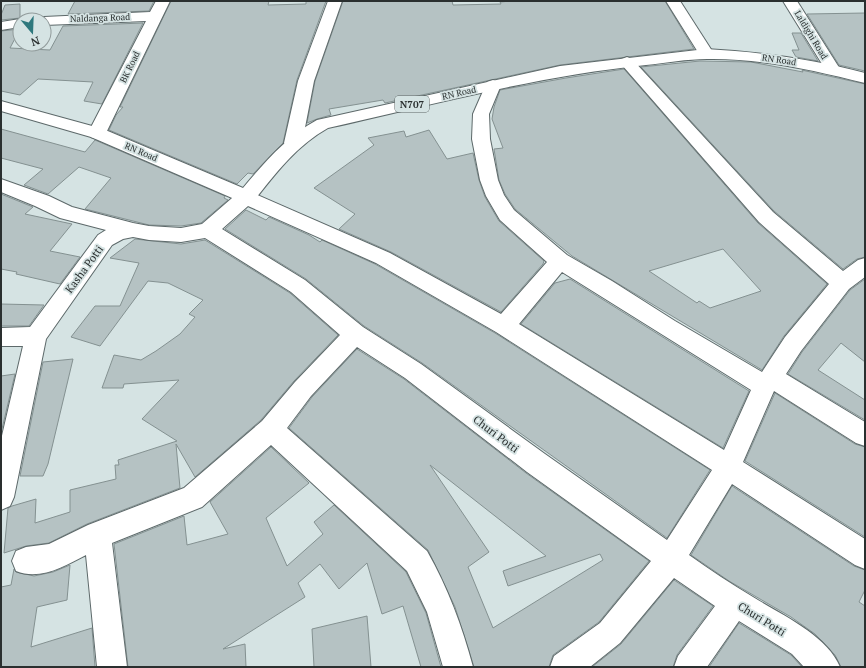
<svg xmlns="http://www.w3.org/2000/svg" width="866" height="668" viewBox="0 0 866 668" font-family="'PT Serif',serif">
  <style>
    .building { fill: #b5c2c3; stroke: #849191; fill-rule: evenodd }
    .lines { fill: none; stroke-linecap: round; stroke-linejoin: round }
    .street-casing { stroke: #5d696a; stroke-width: 2 }
    .secondary-casing { stroke: #5d696a; stroke-width: 2 }
    .highway-casing { stroke: #5d696a; stroke-width: 2 }
    .street { fill: #fff; fill-rule: evenodd }
    .secondary { fill: #fff; fill-rule: evenodd }
    .highway { fill: #fff; fill-rule: evenodd }
    .labels { text-anchor: middle; stroke-width: 3.5; stroke-linejoin: round; paint-order: stroke }
    .far-street-label { font-size: 9px; fill: #2a2f2f; stroke: #d5e3e3 }
    .shield { fill: #d5e3e3; stroke: #5d6565; stroke-width: 1 }
    .shield-label { font-size: 10px; font-weight: bold; fill: #2a2f2f }
    .street-label { font-size: 11px; fill: #2a2f2f; stroke: #d5e3e3 }
  </style>
  <rect width="100%" height="100%" fill="#d5e3e3"/>
  <g class="building">
    <polygon points="75,1 154,1 149,11 68,14"/>
    <polygon points="171,1 269,1 268,5 306,4 306,1 326,1 297,80 283,143 253,174 248,173 237,184 109,130 116,115 123,107 120,107"/>
    <polygon points="343,1 452,1 453,5 501,4 500,2 511,1 665,1 694,49 560,65 385,103 383,100 329,109 331,115 317,119 307,123 315,81"/>
    <polygon points="20,4 20,18 1,20 1,15 5,5"/>
    <polygon points="865,13 865,71 839,65 807,14"/>
    <polygon points="143,23 102,104 84,101 93,82 38,79 20,95 1,91 1,31 20,29 10,48 50,50 63,26"/>
    <polygon points="792,33 801,33 818,61 796,57 792,50 799,50"/>
    <polygon points="700,61 751,62 803,72 802,70 806,71 865,84 865,257 857,259 843,269 774,211 641,67"/>
    <path d="M 624,69 L 758,223 L 827,284 L 784,336 L 762,370 L 572,256 L 515,209 L 505,194 L 499,180 L 494,149 L 503,148 L 492,119 L 494,107 L 500,90 L 566,78 ZM 723,249 L 761,291 L 710,308 L 699,301 L 697,303 L 649,271 Z"/>
    <polygon points="1,129 85,152 95,140 225,196 224,198 228,200 201,223 181,226 149,225 85,209 111,178 79,167 48,194 24,185 43,169 1,158"/>
    <polygon points="429,130 447,159 473,153 479,180 485,197 499,221 544,261 543,264 501,312 391,252 339,229 355,214 314,188 374,145 368,138 404,131 406,137"/>
    <polygon points="1,194 33,207 25,214 72,224 50,251 80,257 60,284 16,274 17,272 1,269"/>
    <polygon points="246,210 266,220 269,217 309,235 320,242 322,240 375,264 495,333 710,470 667,538 422,363 364,326 306,279 225,229"/>
    <polygon points="135,239 181,244 205,240 290,293 338,335 294,381 261,420 195,477 176,444 180,488 87,524 49,543 26,546 4,553 8,508 12,506 36,499 35,523 70,512 70,490 116,479 115,465 119,465 118,460 177,441 142,419 179,380 124,384 123,388 102,388 114,355 141,360 156,351 180,334 195,317 189,314 203,300 168,283 148,281 100,346 71,337 95,306 120,306 139,263 110,258"/>
    <polygon points="570,279 749,391 723,448 521,324 555,283"/>
    <polygon points="865,279 865,362 841,343 818,370 865,400 865,420 788,374 802,352 850,290"/>
    <polygon points="1,304 44,305 29,326 1,326"/>
    <path d="M 357,349 L 404,379 L 526,473 L 649,561 L 599,622 L 553,655 L 549,667 L 474,667 L 455,607 L 428,550 L 289,428 L 312,397 ZM 430,465 L 546,556 L 503,571 L 508,586 L 600,554 L 603,560 L 493,628 L 468,567 L 489,552 Z"/>
    <polygon points="73,359 48,464 43,476 20,476 43,362"/>
    <polygon points="15,374 1,433 1,376"/>
    <polygon points="775,393 855,444 865,447 865,537 745,461"/>
    <polygon points="271,447 309,483 266,518 287,566 323,534 314,522 334,505 406,572 426,613 441,667 421,667 403,606 382,614 367,563 339,589 320,564 298,583 305,597 223,649 245,644 246,667 128,667 114,544 184,516 187,545 228,534 210,502"/>
    <polygon points="732,486 854,566 865,570 865,590 859,602 865,606 865,667 841,667 835,655 815,634 791,617 729,581 691,555"/>
    <polygon points="70,565 67,600 37,607 31,647 92,628 95,667 1,667 1,587 11,585 14,569 16,572 34,576 53,572"/>
    <polygon points="674,580 713,606 677,655 673,667 592,667 621,644"/>
    <polygon points="367,616 371,667 314,667 312,629"/>
    <polygon points="739,623 791,655 802,667 709,667"/>
  </g>
  <g class="lines">
    <g class="street-casing">
      <g id="street">
        <polygon points="156,1 170,1 106,133 103,137 97,139 91,137 88,133 146,21 44,25 44,20 37,20 44,17 150,12"/>
        <polygon points="666,1 680,1 714,54 711,57 706,59 701,57"/>
        <polygon points="783,1 797,1 840,69 837,72 832,74 827,72"/>
        <polygon points="20,19 25,20 20,20 20,27 1,30 1,22"/>
        <path d="M 627,57 L 632,59 L 773,212 L 843,271 L 858,260 L 865,258 L 865,277 L 849,289 L 801,351 L 786,374 L 865,422 L 865,446 L 856,443 L 774,391 L 743,462 L 865,539 L 865,569 L 855,565 L 732,484 L 689,555 C 710,570 731,584 753,597 C 782,615 827,635 840,667 L 804,667 L 792,654 L 739,621 L 707,667 L 674,667 L 678,656 L 715,606 L 674,578 L 620,643 L 590,667 L 550,667 L 554,656 L 600,623 L 651,561 L 527,472 L 405,378 L 357,347 L 311,396 L 287,428 L 427,551 C 448,588 462,626 473,667 L 443,667 L 427,612 L 407,571 L 271,445 L 202,507 L 112,543 L 127,667 L 97,667 L 86,555 C 65,566 40,581 16,571 L 12,561 L 16,551 L 26,547 L 49,544 L 88,525 L 184,488 L 262,421 L 295,382 L 340,335 L 291,292 L 205,238 L 181,242 L 149,240 L 133,237 L 123,239 L 112,245 L 46,339 L 14,497 L 10,506 L 1,510 L 1,440 L 23,346 L 1,346 L 1,328 L 30,327 L 98,235 L 106,230 L 60,218 L 35,206 L 1,192 L 1,179 L 49,196 L 72,207 L 133,223 L 149,226 L 181,228 L 202,224 L 239,192 L 246,190 L 390,253 L 501,314 L 547,262 L 500,220 L 486,196 L 480,180 L 472,139 L 473,114 L 487,82 L 493,80 L 499,82 L 501,85 L 489,114 L 490,139 L 498,180 L 504,195 L 514,210 L 567,255 L 612,281 L 675,321 L 762,372 L 785,337 L 829,284 L 759,222 L 622,65 L 619,62 L 622,59 ZM 248,206 L 376,263 L 496,332 L 712,470 L 667,540 L 545,454 L 421,364 L 363,327 L 305,280 L 222,229 ZM 562,272 L 751,390 L 724,450 L 519,324 Z"/>
      </g>
    </g>
    <g class="secondary-casing">
      <polygon id="secondary" points="328,1 342,1 314,81 302,143 299,147 293,149 287,147 284,143 298,81"/>
    </g>
    <g class="highway-casing">
      <path id="highway" d="M 706,49 C 760,52 813,59 865,73 L 865,83 C 813,70 760,58 707,59 C 687,59 666,63 646,65 C 539,76 434,104 328,128 C 296,146 275,174 253,202 L 246,204 L 91,137 L 1,111 L 1,101 L 103,129 L 243,188 C 265,162 286,137 317,120 L 560,66 Z"/>
    </g>
    <use href="#street" class="street"/>
    <use href="#secondary" class="secondary"/>
    <use href="#highway" class="highway"/>
  </g>
  <g class="labels">
    <g class="far-street-label">
      <text transform="translate(100 18) rotate(-2)" y="3">Naldanga Road</text>
      <text transform="translate(811 35) rotate(59)" y="3">Laldighi Road</text>
      <text transform="translate(779 60) rotate(8)" y="3">RN Road</text>
      <text transform="translate(130 67) rotate(-64)" y="3">BK Road</text>
      <text transform="translate(459 93) rotate(-13)" y="3">RN Road</text>
      <text transform="translate(141 152) rotate(23)" y="3">RN Road</text>
    </g>
    <rect class="shield" x="395" y="96" width="34" height="16" rx="3"/>
    <g class="shield-label">
      <text x="412" y="108">N707</text>
    </g>
    <g class="street-label">
      <text transform="translate(84 269) rotate(-54)" y="4">Kasha Potti</text>
      <text transform="translate(496 434) rotate(37)" y="4">Churi Potti</text>
      <text transform="translate(762 619) rotate(32)" y="4">Churi Potti</text>
    </g>
  </g>
  <rect width="866" height="668" fill="none" stroke="#2a2f2f" stroke-width="4"/>
  <g transform="translate(32 32) rotate(161)"><circle r="19" fill="#d5e3e3" stroke="#919b9b"/>
  <path d="M0-3L7 15L0 10L-7 15Z" fill="#2e787d"/>
  <text y="-6" font-size="11" font-weight="bold" text-anchor="middle" fill="#2a2f2f">N</text>
  </g>
</svg>
